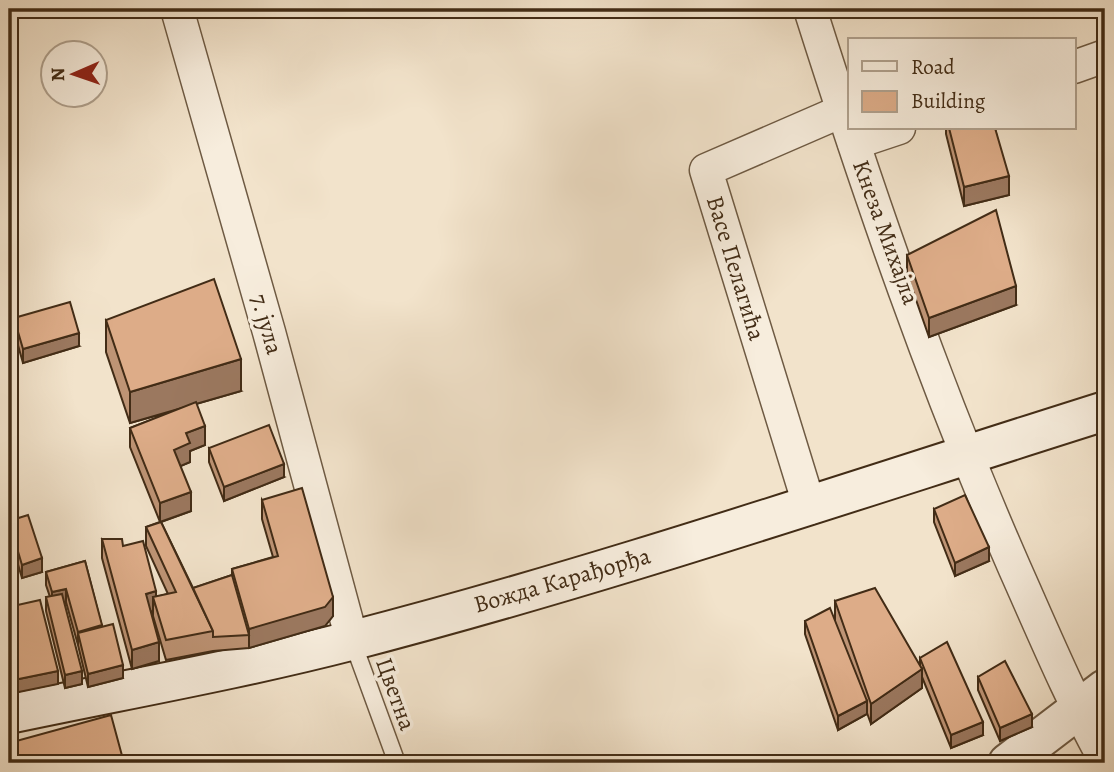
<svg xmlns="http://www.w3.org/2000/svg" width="1114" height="772" viewBox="0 0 1114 772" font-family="Alegreya,serif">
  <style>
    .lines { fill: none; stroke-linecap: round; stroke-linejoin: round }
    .service-casing { stroke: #6e5a43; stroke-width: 19 }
    .minor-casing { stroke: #6e5a43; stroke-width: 35 }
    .tertiary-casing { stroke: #6e5a43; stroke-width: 42 }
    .secondary-casing { stroke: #422c16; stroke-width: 42 }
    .service { stroke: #f7eddd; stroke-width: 16 }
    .minor { stroke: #f7eddd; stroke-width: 32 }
    .tertiary { stroke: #f7eddd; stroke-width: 38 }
    .secondary { stroke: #f7eddd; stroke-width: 38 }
    .wall { fill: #be9475; stroke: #422c16; stroke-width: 2 }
    .shaded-wall { fill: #9b785f; stroke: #422c16; stroke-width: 2 }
    .building { fill: #ddac88; stroke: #422c16; stroke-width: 2 }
    .labels { text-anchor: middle; stroke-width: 7; stroke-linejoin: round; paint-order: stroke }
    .street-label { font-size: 24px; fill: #422c16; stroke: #f7eddd }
  </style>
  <rect width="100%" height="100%" fill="#f2e3cb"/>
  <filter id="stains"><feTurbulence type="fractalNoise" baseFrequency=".00286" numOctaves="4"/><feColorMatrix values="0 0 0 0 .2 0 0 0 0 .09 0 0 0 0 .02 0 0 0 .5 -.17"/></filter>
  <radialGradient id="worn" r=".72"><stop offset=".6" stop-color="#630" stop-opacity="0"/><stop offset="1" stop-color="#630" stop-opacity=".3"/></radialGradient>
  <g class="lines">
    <g class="service-casing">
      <polyline id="service" points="352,640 397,763"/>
    </g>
    <g class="minor-casing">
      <g id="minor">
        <polyline points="177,9 269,332 352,640"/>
        <path d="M 810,9 C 870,198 935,387 1015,569 C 1044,634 1071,699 1105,760"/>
        <polyline points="1074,67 1105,56"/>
        <polyline points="854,143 899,128"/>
        <polyline points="810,508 706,170 842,111"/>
      </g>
    </g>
    <g class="tertiary-casing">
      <polyline id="tertiary" points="1008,763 1105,689"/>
    </g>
    <g class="secondary-casing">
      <path id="secondary" d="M 9,714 C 123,690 237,670 350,641 C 605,575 854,490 1105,411"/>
    </g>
    <use href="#service" class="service"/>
    <use href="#minor" class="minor"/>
    <use href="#tertiary" class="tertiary"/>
    <use href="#secondary" class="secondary"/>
  </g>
  <g class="wall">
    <polygon points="946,128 995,128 1009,195 964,206 946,134"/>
    <polygon points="907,255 1016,305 929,337 907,274"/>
    <polygon points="14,318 79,346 23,363 14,331"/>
    <polygon points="106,320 241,391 196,404 205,445 190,451 190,462 180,466 191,511 161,522 193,588 232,575 232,569 273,557 262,519 262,500 333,616 325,626 249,648 213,651 166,660 153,616 153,611 151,612 159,661 132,669 102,558 102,539 123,546 156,597 168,594 146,546 146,527 160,522 130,447 130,428 177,410 130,423 106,352"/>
    <polygon points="209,448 284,477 224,501 209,462"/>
    <polygon points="934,509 989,561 955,576 934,522"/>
    <polygon points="9,521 42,572 22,578 9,534"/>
    <polygon points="85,561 102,627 123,678 88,687 78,645 66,602 64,602 82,684 65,688 46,611 46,597 50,597 46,585 46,572"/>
    <polygon points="835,601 920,665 920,658 983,735 951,748 922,677 922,688 871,724 867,713 867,714 838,730 805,634 805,621 835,621"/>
    <polygon points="978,677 1032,727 1000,741 978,690"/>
  </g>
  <g class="shaded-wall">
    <polygon points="1009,176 1009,195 964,206 964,187"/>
    <polygon points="1016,286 1016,305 929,337 929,318"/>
    <polygon points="79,333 79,346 23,363 23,349"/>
    <polygon points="241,359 241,391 130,423 130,392"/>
    <polygon points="205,426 205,445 190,451 190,462 174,469 174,450 186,433"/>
    <polygon points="284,464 284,477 224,501 224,487"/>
    <polygon points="191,492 191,511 160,522 160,503"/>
    <polygon points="989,547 989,561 955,576 955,563"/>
    <polygon points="42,558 42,572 22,578 22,565"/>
    <polygon points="66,589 66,602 52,606 52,592"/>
    <polygon points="13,590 13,603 9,604 9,591"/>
    <polygon points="156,591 156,607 153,597 153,611 146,613 146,594"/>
    <polygon points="333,597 333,616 325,626 249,648 249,629"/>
    <polygon points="102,625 102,638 78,633 78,645 78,632"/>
    <polygon points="159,642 159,661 132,669 132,650"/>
    <polygon points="123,665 123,678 88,687 88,674"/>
    <polygon points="922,669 922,688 871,724 871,704"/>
    <polygon points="58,671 58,684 9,694 9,681"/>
    <polygon points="82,671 82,684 65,688 65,675"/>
    <polygon points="867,701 867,714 838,730 838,716"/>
    <polygon points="1032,714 1032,727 1000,741 1000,728"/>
    <polygon points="983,722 983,735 951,748 951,735"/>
  </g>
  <g class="building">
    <polygon points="949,128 995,128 1009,176 964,187"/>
    <polygon points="996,210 1016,286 929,318 907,255"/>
    <polygon points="214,279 241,359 130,392 106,320"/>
    <polygon points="70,302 79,333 23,349 14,318"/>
    <polygon points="196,402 205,426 186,433 190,443 174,450 191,492 160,503 130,428"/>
    <polygon points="269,425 284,464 224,487 209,448"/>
    <polygon points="302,488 333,597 325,607 249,629 232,569 278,556 262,500"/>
    <polygon points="965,495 989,547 955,563 934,509"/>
    <polygon points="28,515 42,558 22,565 9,521"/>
    <polygon points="161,522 213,631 166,640 153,597 176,592 146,527"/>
    <polygon points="102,539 122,539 123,546 143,541 156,591 146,594 159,642 132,650"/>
    <polygon points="85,561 102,625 78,632 66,589 52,592 46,572"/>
    <polygon points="9,572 13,590 9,591"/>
    <polygon points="232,575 249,635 213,637 213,631 193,588"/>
    <polygon points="875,588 922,669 871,704 835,601"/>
    <polygon points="62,594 82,671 65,675 46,597"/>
    <polygon points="40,600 58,671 9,681 9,617 14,616 13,606"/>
    <polygon points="830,608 867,701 838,716 805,621"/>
    <polygon points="113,624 123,665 88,674 78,633"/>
    <polygon points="947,642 983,722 951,735 920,658"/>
    <polygon points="1005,661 1032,714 1000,728 978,677"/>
    <polygon points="111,715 124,763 9,763 9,743"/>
  </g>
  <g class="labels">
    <g class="street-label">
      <text transform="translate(886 232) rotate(70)" y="8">Кнеза Михајла</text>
      <text transform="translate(736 268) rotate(73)" y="8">Васе Пелагића</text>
      <text transform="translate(267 324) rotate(74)" y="8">7. јула</text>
      <text transform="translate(562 580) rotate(-16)" y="8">Вожда Карађорђа</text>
      <text transform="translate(396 694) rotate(70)" y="8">Цветна</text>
    </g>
  </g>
  <rect width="1114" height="772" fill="none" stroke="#f2e3cb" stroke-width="35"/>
  <rect x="10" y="10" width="1093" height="751" fill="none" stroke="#422c16" stroke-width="3.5"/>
  <rect x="18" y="18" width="1079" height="737" fill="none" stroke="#422c16" stroke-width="2"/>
  <rect x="848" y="38" width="228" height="91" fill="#f7eddd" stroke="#afa08d" stroke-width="2"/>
  <rect x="862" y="61" width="35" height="10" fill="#f7eddd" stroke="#afa08d" stroke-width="2"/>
  <text x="911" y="74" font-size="21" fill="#422c16">Road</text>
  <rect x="862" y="91" width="35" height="21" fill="#ddac88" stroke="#afa08d" stroke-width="2"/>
  <text x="911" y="108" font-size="21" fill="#422c16">Building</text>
  <g transform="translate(74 74) rotate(268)"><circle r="33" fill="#f7eddd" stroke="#afa08d" stroke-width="2"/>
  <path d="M0-5L12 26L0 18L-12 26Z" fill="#8f2418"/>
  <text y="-10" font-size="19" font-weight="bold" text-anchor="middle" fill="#422c16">N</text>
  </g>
  <rect width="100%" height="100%" filter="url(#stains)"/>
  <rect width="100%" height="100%" fill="url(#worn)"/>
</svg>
